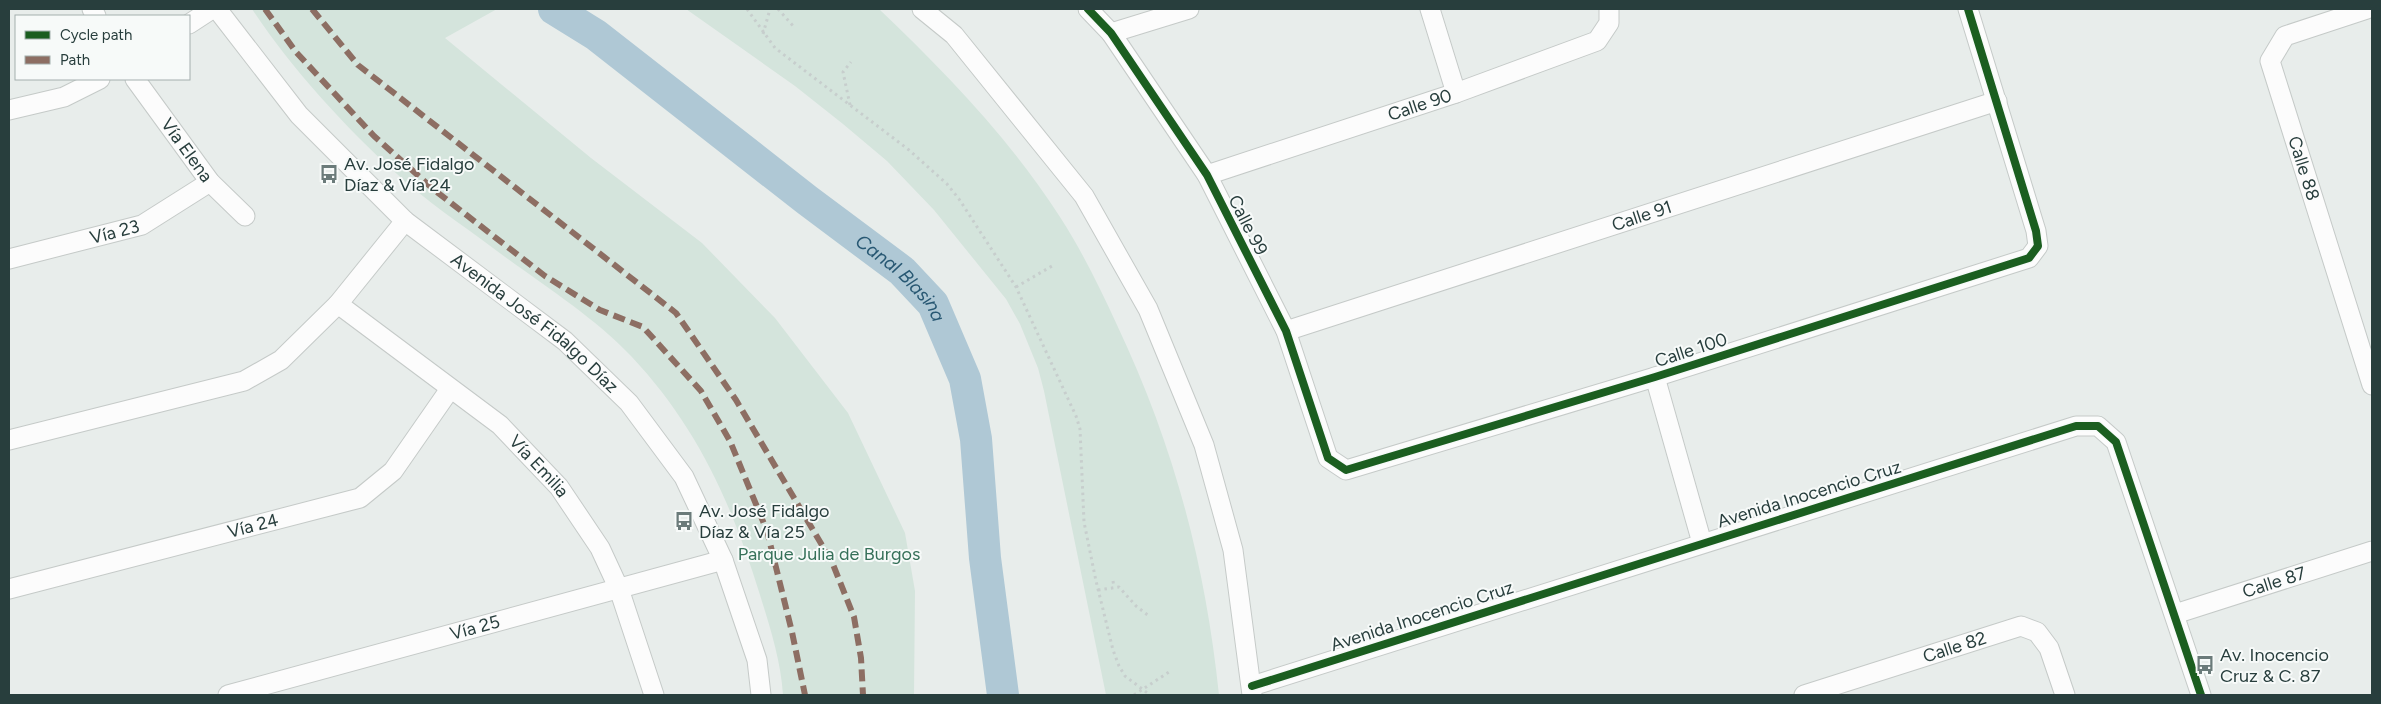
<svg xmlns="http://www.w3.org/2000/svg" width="2381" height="704" viewBox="0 0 2381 704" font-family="Figtree,sans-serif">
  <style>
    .green { fill: #d4e4dc }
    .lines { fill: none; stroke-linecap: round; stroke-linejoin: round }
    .river { stroke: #afc8d5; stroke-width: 32 }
    .minor-casing { stroke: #c5cac8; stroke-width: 21 }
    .path { stroke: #c7cecd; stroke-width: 3; stroke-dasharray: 2.5 4; stroke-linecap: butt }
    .minor { stroke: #fcfcfc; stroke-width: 19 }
    .quiet { stroke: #8d6e63; stroke-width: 6; stroke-dasharray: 12 6; stroke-linecap: butt }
    .cycleway-casing { stroke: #f7faf9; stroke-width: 11 }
    .cycleway { stroke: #1b5e20; stroke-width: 8 }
    .labels { text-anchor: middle; stroke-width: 4; stroke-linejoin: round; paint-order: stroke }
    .street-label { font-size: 18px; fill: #283e3d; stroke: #f7faf9 }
    .poi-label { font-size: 18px; fill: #283e3d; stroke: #f7faf9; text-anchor: start }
    .park-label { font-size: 18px; fill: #367059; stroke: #f7faf9 }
    .water-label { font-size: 19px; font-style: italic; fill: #285873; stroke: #f7faf9 }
  </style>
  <rect width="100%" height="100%" fill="#e8edeb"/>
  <g class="green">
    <path d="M 252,9 L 497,9 L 445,38 L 591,158 L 702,243 L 775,318 L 848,413 L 905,533 L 915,591 L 914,695 L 783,695 C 781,661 770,627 760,595 C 732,504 697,426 631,356 C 592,315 538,282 493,248 C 461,224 426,201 397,174 C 343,125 292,69 252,9 Z"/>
    <path d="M 686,9 L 879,9 C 945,72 1010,139 1060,217 C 1082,251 1100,288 1117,325 C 1174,446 1205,562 1219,695 L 1106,695 L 1044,391 L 1038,368 L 1020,324 L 1006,299 L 934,210 L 887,161 L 843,124 L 795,86 Z"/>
  </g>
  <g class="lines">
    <path class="river" id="s1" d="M 554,9 L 596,35 L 807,200 L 902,271 L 933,304 L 965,379 L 976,439 L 985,558 L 1003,695"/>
    <g class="minor-casing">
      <g id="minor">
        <polyline points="92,9 96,16"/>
        <path id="s2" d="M 217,9 L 299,115 L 405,221 L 565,341 L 629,403 L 684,477 L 723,560 L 757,660 L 761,695"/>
        <polyline points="922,9 954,35 1084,196 1148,309 1204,445 1233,550 1252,695"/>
        <polyline points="1088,9 1111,33 1207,175 1286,331 1328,458 1346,470 1655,377 2029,258 2038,246 2036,231 1968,9"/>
        <polyline points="1430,9 1456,93"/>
        <path id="s3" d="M 2367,9 L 2285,36 L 2270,61 L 2372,385"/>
        <polyline points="189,24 212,9"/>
        <polyline points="1111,33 1189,9"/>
        <path id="s4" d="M 135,79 L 210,182 L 245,216"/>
        <polyline points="9,110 64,97 100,79"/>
        <path id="s5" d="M 1207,175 L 1456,93 L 1597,41 L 1609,23 L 1609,9"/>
        <path id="s6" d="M 9,259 L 142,225 L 210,182"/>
        <path id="s7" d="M 338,304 L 500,425 L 559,487 L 600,548 L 619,589 L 654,695"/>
        <path id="s8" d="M 1286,331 L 1997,101"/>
        <polyline points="1655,377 1702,543"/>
        <polyline points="9,440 244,381 281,360 338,304 405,221"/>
        <path id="s9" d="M 9,589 L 360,498 L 393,471 L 450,389"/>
        <path id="s10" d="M 2175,614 L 2372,551"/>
        <polyline points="1252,686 2076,426 2098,426 2116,442 2201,695"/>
        <path id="s11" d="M 228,695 L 723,560"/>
        <path id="s12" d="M 1804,695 L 2021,626 L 2037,632 L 2049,648 L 2065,695"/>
      </g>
    </g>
    <g class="path">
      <polyline points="747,9 775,48 909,150 947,184 959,199 1016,287 1076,416 1080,429 1084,522 1096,581 1113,650 1119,666 1125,676 1150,695"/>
      <polyline points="778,9 795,28"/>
      <polyline points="763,34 770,9"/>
      <polyline points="850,105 843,72 851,62"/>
      <polyline points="1016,287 1052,266"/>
      <polyline points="1113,581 1114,587"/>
      <polyline points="1098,590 1119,587 1136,606 1149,616"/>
      <polyline points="1134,695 1172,670"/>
    </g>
    <use href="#minor" class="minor"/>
    <g class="quiet">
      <polyline points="265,9 296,52 374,136 433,189 545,276 600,310 643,327 701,391 730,441 767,531 792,632 805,695"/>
      <polyline points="312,9 358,65 676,313 736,400 832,562 854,617 861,658 863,695"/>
    </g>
    <g class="cycleway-casing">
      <g id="cycleway">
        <polyline points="1088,9 1111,33 1207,175 1286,331 1328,458 1346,470 1655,377 2029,258 2038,246 2036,231 1968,9"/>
        <polyline points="1252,686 2076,426 2098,426 2116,442 2201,695"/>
      </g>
    </g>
    <use href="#cycleway" class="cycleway"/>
  </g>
  <defs>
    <g id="bus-bare" transform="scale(1.5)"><path d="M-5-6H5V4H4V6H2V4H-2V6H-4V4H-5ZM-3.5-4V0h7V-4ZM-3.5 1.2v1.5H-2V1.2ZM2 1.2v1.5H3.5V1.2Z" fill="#6b7b7a" stroke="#f7faf9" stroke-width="2.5" paint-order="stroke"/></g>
  </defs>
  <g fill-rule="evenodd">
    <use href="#bus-bare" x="329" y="174"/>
    <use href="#bus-bare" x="684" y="521"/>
    <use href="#bus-bare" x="2205" y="665"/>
  </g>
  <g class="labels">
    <g class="street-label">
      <text dy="6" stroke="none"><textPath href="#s5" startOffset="224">Calle 90</textPath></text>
      <text dy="6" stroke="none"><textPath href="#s4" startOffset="88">Vía Elena</textPath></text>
      <text dy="6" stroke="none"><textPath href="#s3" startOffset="228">Calle 88</textPath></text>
      <text dy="6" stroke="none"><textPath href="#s8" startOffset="374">Calle 91</textPath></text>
      <text transform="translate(1248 225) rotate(63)" y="6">Calle 99</text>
      <text dy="6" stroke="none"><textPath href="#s6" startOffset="109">Vía 23</textPath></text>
      <text dy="6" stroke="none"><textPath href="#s2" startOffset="449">Avenida José Fidalgo Díaz</textPath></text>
      <text transform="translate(1691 350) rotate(-18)" y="6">Calle 100</text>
      <text dy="6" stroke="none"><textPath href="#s7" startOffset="259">Vía Emilia</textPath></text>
      <text transform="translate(1809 494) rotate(-17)" y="6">Avenida Inocencio Cruz</text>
      <text dy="6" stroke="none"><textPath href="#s9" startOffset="252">Vía 24</textPath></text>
      <text dy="6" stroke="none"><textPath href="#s10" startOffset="104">Calle 87</textPath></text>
      <text transform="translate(1422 616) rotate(-18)" y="6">Avenida Inocencio Cruz</text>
      <text dy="6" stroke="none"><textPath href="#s11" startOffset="256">Vía 25</textPath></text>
      <text dy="6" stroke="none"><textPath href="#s12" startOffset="158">Calle 82</textPath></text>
    </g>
    <g class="poi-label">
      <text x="344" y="170">Av. José Fidalgo<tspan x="344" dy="21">Díaz &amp; Vía 24</tspan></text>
      <text x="699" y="517">Av. José Fidalgo<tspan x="699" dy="21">Díaz &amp; Vía 25</tspan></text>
      <text x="2220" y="661">Av. Inocencio<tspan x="2220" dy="21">Cruz &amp; C. 87</tspan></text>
    </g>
    <g class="park-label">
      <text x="829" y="560">Parque Julia de Burgos</text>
    </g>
    <g class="water-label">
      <text dy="7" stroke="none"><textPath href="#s1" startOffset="440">Canal Blasina</textPath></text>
    </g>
  </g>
  <rect width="2381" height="704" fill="none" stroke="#283e3d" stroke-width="20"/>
  <rect x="15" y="15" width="175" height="65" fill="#f7faf9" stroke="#a4afae"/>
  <rect x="25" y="31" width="25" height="8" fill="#1b5e20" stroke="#a4afae"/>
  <text x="60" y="40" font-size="15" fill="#283e3d">Cycle path</text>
  <rect x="25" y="56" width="25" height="8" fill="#8d6e63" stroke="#a4afae"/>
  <text x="60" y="65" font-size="15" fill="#283e3d">Path</text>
</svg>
